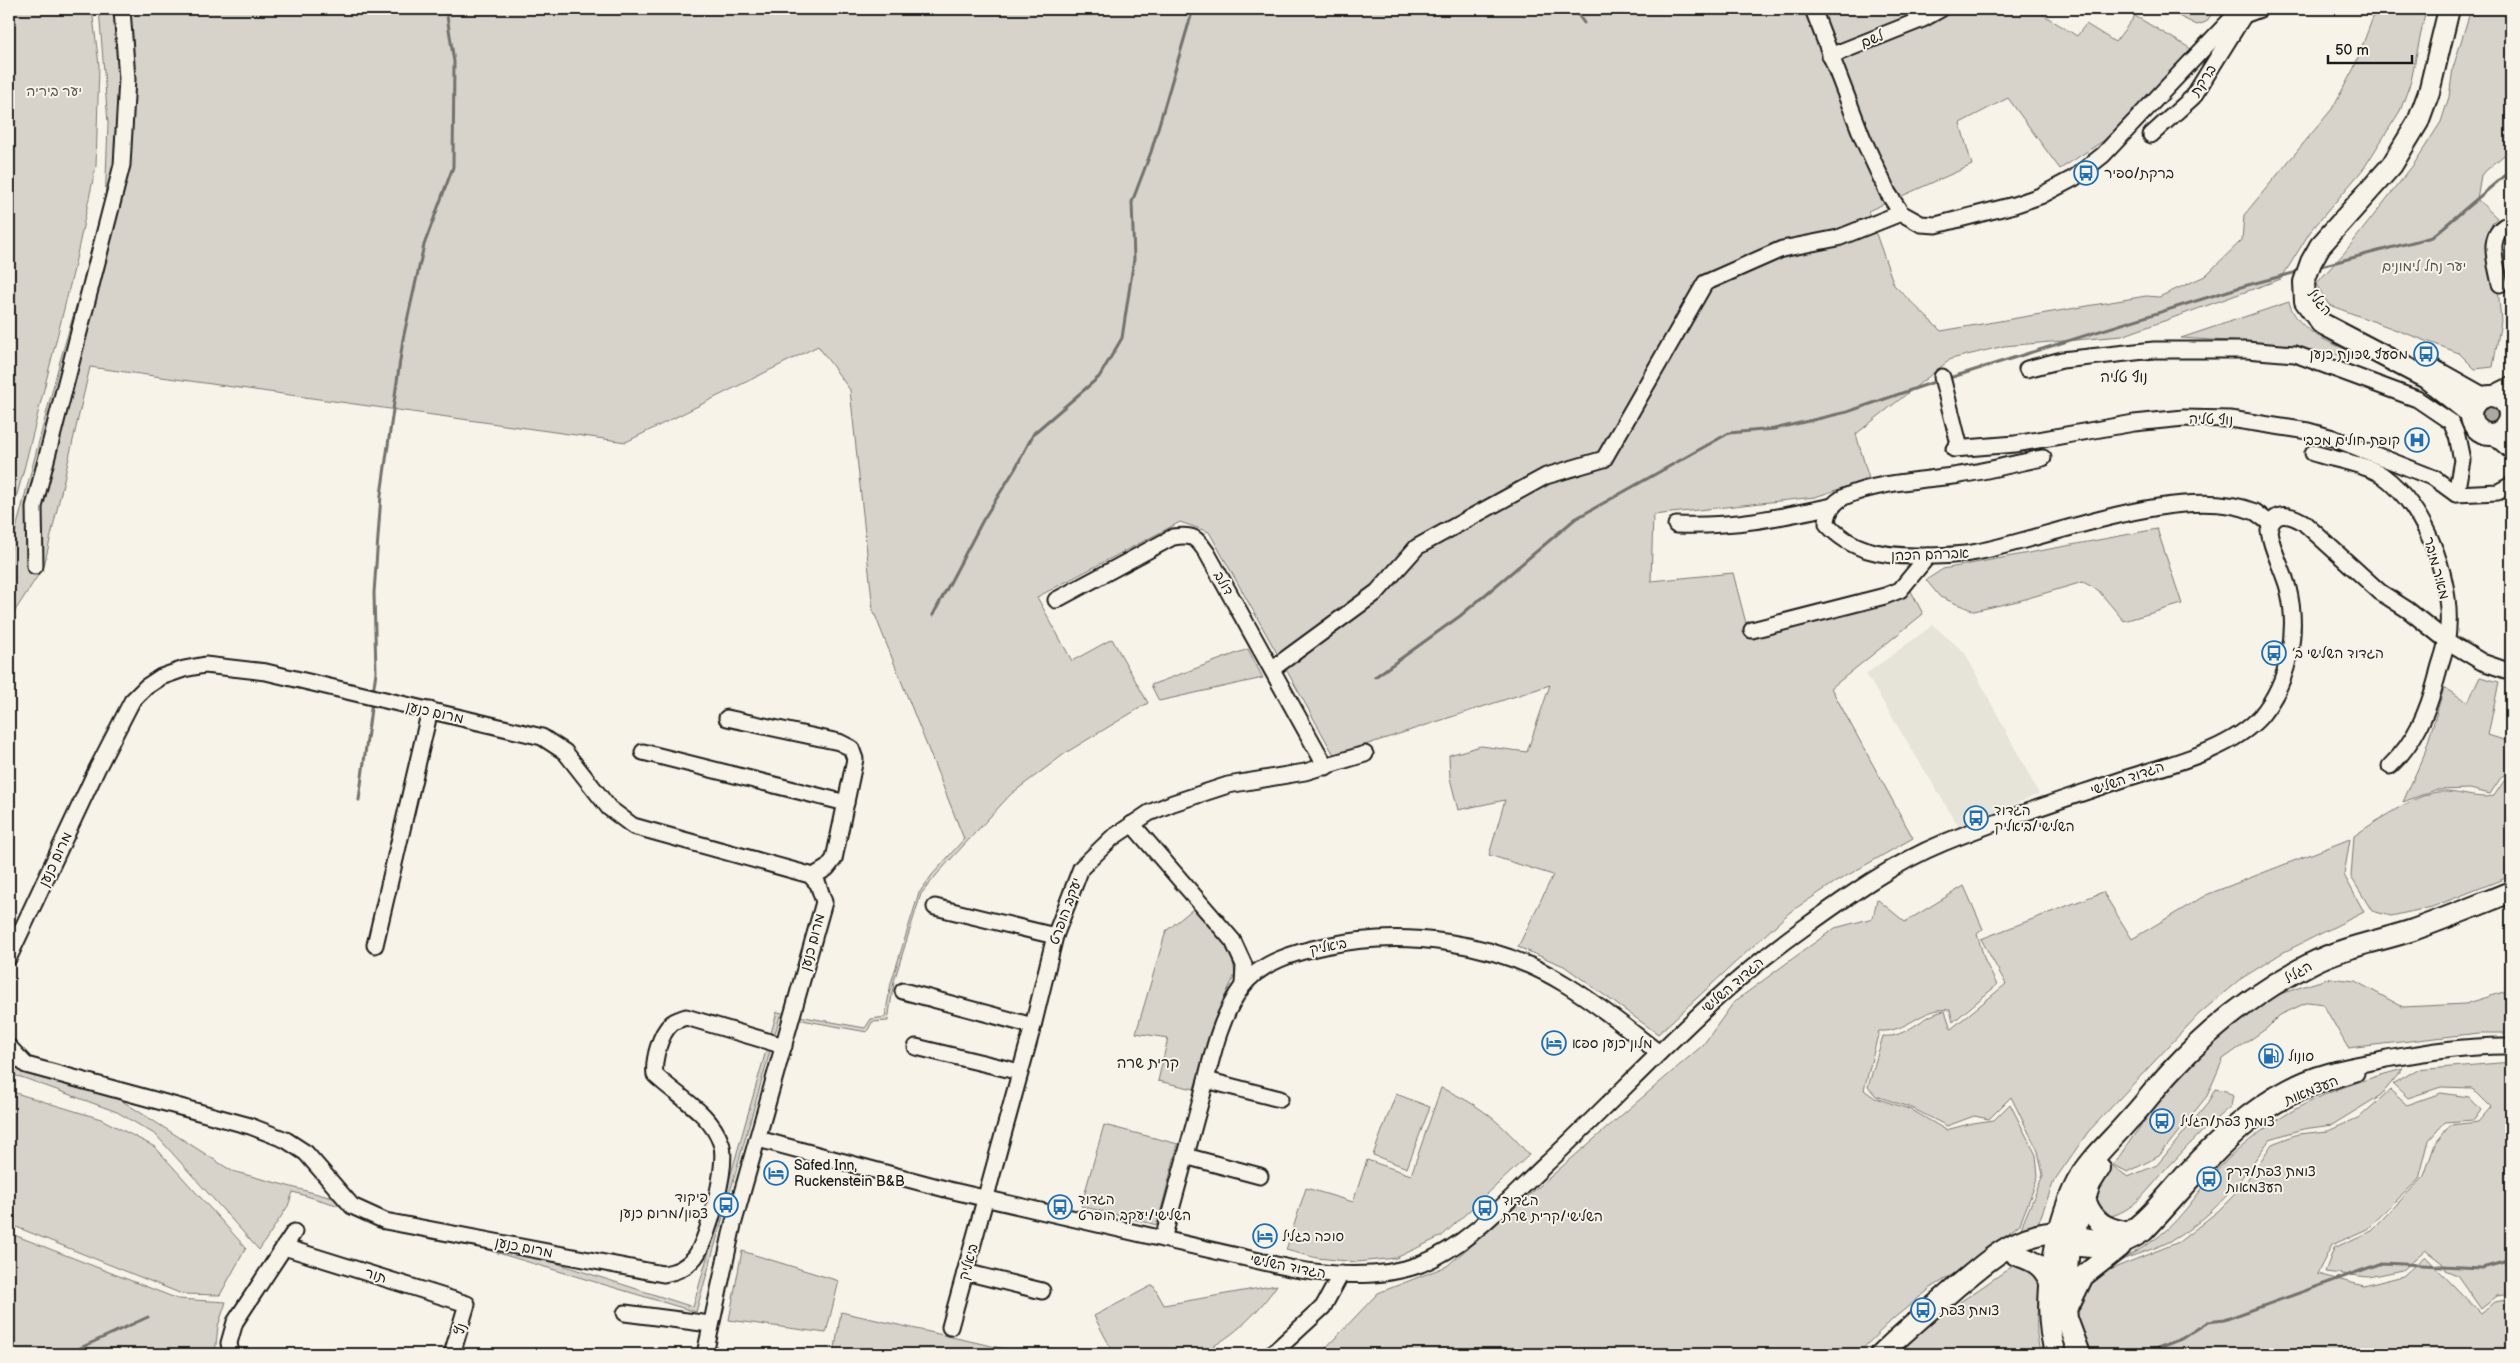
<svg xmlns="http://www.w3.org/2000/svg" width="2520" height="1363" viewBox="0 0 2520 1363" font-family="'Balsamiq Sans','Playpen Sans Hebrew',sans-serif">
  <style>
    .built { fill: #e6e3d9 }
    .green { fill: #d7d3cb; stroke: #7a7874 }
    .water { fill: #aca9a2; stroke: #72716c }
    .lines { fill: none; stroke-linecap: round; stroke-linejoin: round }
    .stream { stroke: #72716c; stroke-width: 3 }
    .minor-casing { stroke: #1c1c1c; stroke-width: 19 }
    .major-casing { stroke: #1c1c1c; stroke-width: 24 }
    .minor { stroke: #f7f3e8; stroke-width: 15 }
    .major { stroke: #f7f3e8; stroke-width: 20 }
    .labels { text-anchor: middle; stroke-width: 4; stroke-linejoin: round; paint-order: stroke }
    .street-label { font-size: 14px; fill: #1c1c1c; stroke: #f7f3e8 }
    .park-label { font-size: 14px; fill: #545351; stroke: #f7f3e8 }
    .poi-label { font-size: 14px; fill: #1c1c1c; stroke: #f7f3e8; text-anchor: start }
    .neighbourhood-label { font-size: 15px; fill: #1c1c1c; stroke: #f7f3e8 }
  </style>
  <rect width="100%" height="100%" fill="#f7f3e8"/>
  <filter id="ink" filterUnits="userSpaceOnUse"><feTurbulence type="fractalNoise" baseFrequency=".02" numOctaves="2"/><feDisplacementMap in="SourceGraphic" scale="10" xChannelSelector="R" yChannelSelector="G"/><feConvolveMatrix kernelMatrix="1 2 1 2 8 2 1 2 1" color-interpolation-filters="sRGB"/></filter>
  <g filter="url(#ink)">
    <polygon class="built" points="1933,625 1965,653 2039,794 1959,827 1866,674"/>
    <g class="green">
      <polygon points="9,9 92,9 99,65 96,166 73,273 23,473 9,523"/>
      <polygon points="99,9 2034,9 2077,36 2086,24 2115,42 2135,16 2193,50 2103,141 2060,169 2008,98 1960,123 1972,165 1868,211 1894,285 1941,331 2146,296 2159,297 2205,276 2242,240 2244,215 2332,109 2354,68 2376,9 2426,9 2411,81 2400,111 2364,168 2310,232 2281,279 2122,336 2004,346 1951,359 1856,434 1869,479 1815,497 1653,515 1651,581 1733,573 1748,631 1910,589 1923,614 1831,688 1913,838 1834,883 1790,912 1658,1034 1564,966 1518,947 1553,875 1489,855 1505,800 1458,810 1450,778 1449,755 1481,746 1527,752 1550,685 1334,755 1209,532 1180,522 1037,597 1072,661 1112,639 1148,703 1067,752 1011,794 939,872 921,894 894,981 888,1021 872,1022 867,1032 780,1016 696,1312 293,1192 288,1206 259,1250 156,1135 117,1112 24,1078 9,1074 9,1066 116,1097 232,1171 459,1232 693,1307 777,1012 865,1028 871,1019 885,1017 891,983 919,893 932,875 964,839 873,610 850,390 818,346 626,442 90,367 44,566 9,620 9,556 60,361 105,207 108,123"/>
      <polygon points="2164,9 2214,9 2214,11 2206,22 2197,25"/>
      <polygon points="2471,9 2511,9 2511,149 2481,175 2477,199 2497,218 2492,223 2501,321 2493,367 2475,369 2459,353 2329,305 2316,284 2345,252 2414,164 2441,122 2449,97 2453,68"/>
      <path d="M 2289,302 C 2299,339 2351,350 2383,363 L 2276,344 L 2181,338 Z"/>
      <polygon points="2157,529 2182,604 2124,621 2098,590 2083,582 2018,601 1974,611 1940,597 1926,580 1943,569"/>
      <polygon points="1248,649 1263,678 1159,701 1151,685"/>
      <polygon points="2480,677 2499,682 2488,735 2510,742 2511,772 2502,776 2490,794 2470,789 2435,790 2403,802 2424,755 2444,688 2468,702"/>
      <path d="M 2511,778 L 2511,876 L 2432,907 L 2391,916 L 2372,911 L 2351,877 L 2354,836 C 2373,823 2415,795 2437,792 C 2457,790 2475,800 2494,796 L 2504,781 Z"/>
      <path d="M 2350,839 L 2344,875 L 2364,912 L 2282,953 L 2239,980 L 2199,1014 L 2088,1132 L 2054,1181 L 2037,1227 L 2021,1228 L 2043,1175 L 2038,1151 L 2011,1097 L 1989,1119 L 1974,1116 L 1947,1126 L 1912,1108 L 1876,1096 L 1868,1087 L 1883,1036 C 1906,1039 1923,1014 1945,1011 L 1951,1029 L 2006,984 L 1981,939 L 2103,892 L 2132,939 L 2206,895 Z"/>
      <path d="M 1964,886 L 1983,929 L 1977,934 L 1985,961 L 1997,985 L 1953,1022 L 1950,1010 C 1922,1006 1908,1033 1879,1031 L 1864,1090 L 1875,1098 L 1912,1110 L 1946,1130 L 1973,1123 L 1994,1120 L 2010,1104 L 2036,1155 L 2038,1177 L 2020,1224 L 1974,1261 L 1931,1288 L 1894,1318 L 1857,1354 L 1320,1354 L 1378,1293 L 1447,1266 L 1703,1045 L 1734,1002 L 1799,954 L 1835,928 L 1873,918 L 1877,899 L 1905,922 Z"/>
      <polygon points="1193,909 1225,944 1233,960 1235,975 1223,1000 1194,1089 1158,1081 1168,1038 1136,1033 1166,931"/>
      <path d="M 2331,978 L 2355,981 L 2403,1007 L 2465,1004 L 2511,990 L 2511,1033 L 2479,1033 L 2348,1048 L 2323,1004 L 2308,1002 L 2280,1015 L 2267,1028 L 2223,1059 L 2207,1096 L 2159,1156 L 2128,1172 L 2113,1165 C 2152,1111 2189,1050 2245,1011 C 2268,996 2304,986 2331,978 Z"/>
      <polygon points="2511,1062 2511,1294 2497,1296 2481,1309 2457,1275 2445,1270 2442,1263 2425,1250 2402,1270 2368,1277 2325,1272 2334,1248 2371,1231 2424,1176 2435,1144 2450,1125 2478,1122 2491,1107 2472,1088 2441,1087 2408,1098 2393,1084 2416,1070"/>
      <path d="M 2403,1069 L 2381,1095 L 2332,1125 L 2303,1129 L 2270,1139 C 2243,1177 2220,1210 2179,1236 C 2163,1247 2141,1252 2122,1260 C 2134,1252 2147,1246 2158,1237 C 2186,1216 2203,1182 2229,1158 C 2285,1107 2331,1088 2403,1069 Z"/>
      <path d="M 1441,1088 C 1479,1104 1502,1123 1529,1155 L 1442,1236 L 1396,1258 L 1357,1262 L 1317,1258 L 1286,1250 L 1306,1188 L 1353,1202 L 1367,1160 L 1411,1175 Z"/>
      <path d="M 2215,1089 L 2226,1091 L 2233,1096 L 2231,1106 C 2210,1123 2191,1142 2173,1162 C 2153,1182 2138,1209 2111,1216 L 2091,1197 L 2107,1162 L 2128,1177 L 2157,1165 L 2208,1103 Z"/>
      <polygon points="2390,1090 2407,1105 2441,1093 2469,1097 2481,1110 2474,1120 2445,1122 2429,1140 2419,1179 2367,1229 2332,1245 2317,1274 2364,1286 2403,1276 2425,1256 2481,1314 2495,1302 2511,1299 2511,1354 2082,1354 2074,1335 2077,1292 2094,1276 2179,1242 2218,1211 2245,1184 2272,1144 2298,1134 2328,1131 2360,1117"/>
      <polygon points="9,1091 101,1119 155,1147 246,1248 220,1295 182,1294 9,1224"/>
      <polygon points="1396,1094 1430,1107 1407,1168 1373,1155"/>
      <polygon points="1104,1125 1178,1144 1157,1225 1081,1206"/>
      <polygon points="9,1233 178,1299 226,1302 218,1326 215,1354 9,1354"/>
      <polygon points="742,1251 839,1281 826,1333 729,1320"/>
      <path d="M 2017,1263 L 2024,1263 L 2039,1279 C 2040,1306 2032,1326 2041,1354 L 1896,1353 L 1934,1320 Z"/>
      <path d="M 1153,1285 L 1164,1305 L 1277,1285 C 1258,1313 1229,1342 1196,1354 C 1183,1358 1131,1354 1114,1354 L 1094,1316 Z"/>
      <polygon points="841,1312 1027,1354 834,1354"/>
    </g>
    <circle class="water" cx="2490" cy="415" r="15"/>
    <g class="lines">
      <g class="stream">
        <polyline points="1574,9 1584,23"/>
        <polyline points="2317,267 2432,237 2511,170"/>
        <polyline points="1946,379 2244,286 2301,271"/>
        <polyline points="933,615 983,520 1015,469 1034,433 1099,377 1122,338 1134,259 1132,202 1151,152 1193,9"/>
        <polyline points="1375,677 1460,616 1575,519 1729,433 1774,429 1847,412 1937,381"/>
        <polyline points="373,693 376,672 374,593 381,495 403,339 424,245 453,167 454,62 446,9"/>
        <polyline points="359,800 372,701"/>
        <polyline points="67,1354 148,1317"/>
        <polyline points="2142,1354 2181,1339 2208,1322 2224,1320 2382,1263 2482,1268 2511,1260"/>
      </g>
      <g class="minor-casing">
        <g id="minor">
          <polyline points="1813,9 1863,139 1888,193 1901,213 1921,224 1936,225 2014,205 2040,196 2074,178 2103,155 2236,14"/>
          <polyline points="2236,14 2244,15 2260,9"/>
          <polyline points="1830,56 1923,19 1941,9"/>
          <polyline points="2151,135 2193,97 2244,15"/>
          <path d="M 2500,284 C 2496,262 2484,233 2511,223"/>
          <polyline points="2027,369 2062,360 2154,350 2246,350 2295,354 2417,399 2451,422 2457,436 2462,460 2456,494"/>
          <polyline points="1942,377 1960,448"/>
          <polyline points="2489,396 2511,385"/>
          <polyline points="2509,412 2511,408"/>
          <polyline points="1954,449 2015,444 2134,423 2184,418 2230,419 2308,431 2333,438 2434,478 2456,494 2498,492 2511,485"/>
          <path d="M 2313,453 C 2332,459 2366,464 2382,475 C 2428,508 2457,589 2446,644 C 2444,655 2439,666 2437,677 C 2428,711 2416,741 2390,766"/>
          <path d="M 2043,458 C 2015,463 1988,471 1960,475 C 1926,480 1876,482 1844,497 C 1833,503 1827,512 1827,524 C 1851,551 1882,556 1916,556 C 1937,556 1957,556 1977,552 C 2052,537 2183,482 2255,512 C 2260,515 2265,520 2270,523"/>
          <path d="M 1676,525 C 1734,527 1776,518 1833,506"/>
          <polyline points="35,566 34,507 122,165 127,79 122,9"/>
          <path d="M 1056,600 L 1173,537 C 1193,534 1196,537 1207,553 L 1326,767"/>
          <polyline points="1752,630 1885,596 1900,590 1928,556"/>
          <polyline points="1272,669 1377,592 1417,547 1546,476 1604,459 1705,283 1782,249 1838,238 1901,213"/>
          <polyline points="727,718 839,742 851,748 855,759 834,859 827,868 812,877"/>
          <polyline points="643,752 846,803"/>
          <polyline points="1132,824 1233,941 1244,965 1243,985"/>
          <polyline points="935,907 1055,936"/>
          <polyline points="375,945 430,710"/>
          <polyline points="9,957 97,769 132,701 146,687 161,677 184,669 205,665 266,672 542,737 565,752 609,808 633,826 810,875 818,884 824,902 733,1225 705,1354"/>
          <polyline points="903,991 1033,1026"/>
          <path d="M 9,1047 L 26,1065 L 250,1126 L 286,1140 L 306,1153 L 352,1206 L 385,1221 L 663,1274 C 676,1272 686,1268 695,1257 C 708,1240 729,1163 721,1143 C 710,1112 678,1097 655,1075 C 653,1060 660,1034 671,1024 C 675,1020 681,1019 686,1017 L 784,1046"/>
          <polyline points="916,1047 1020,1072"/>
          <polyline points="1206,1080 1280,1099"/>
          <path d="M 758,1139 L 949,1190 L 1294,1269 C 1335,1276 1381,1279 1421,1264 C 1468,1245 1505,1203 1542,1168 C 1629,1087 1707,996 1805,927 C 1848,896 1894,863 1943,843 C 2001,819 2062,800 2121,780 C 2166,765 2229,752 2261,716 C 2289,682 2299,631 2288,588 C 2283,569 2272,551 2269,531 C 2273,510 2289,514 2303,522 L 2380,592 L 2408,610 L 2447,641 L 2482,662 L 2511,672"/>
          <polyline points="1185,1156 1260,1176"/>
          <path d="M 2073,1233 C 2090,1237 2108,1241 2125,1232 C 2143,1222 2169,1190 2184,1173 C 2215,1140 2248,1108 2289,1087 C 2320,1070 2353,1066 2387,1059 C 2428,1052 2469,1045 2511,1046"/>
          <path d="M 1163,1239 C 1176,1191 1189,1144 1202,1096 C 1211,1061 1219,1018 1242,987 C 1260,962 1296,952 1325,946 C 1404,929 1495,941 1565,984 C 1598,1004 1628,1029 1659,1053"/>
          <polyline points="284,1247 467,1304 452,1354"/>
          <path d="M 2069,1247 C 2102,1252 2117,1252 2145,1233 C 2183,1194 2220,1144 2264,1113 C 2292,1093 2324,1083 2356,1073"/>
          <polyline points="965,1272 1042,1291"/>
          <polyline points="625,1313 710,1324"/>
          <polyline points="950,1327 1033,1026 1055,936 1081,868 1112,838 1149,813 1173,803 1228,785 1305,772 1365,754"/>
          <polyline points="231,1354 229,1343 235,1322 294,1232"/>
          <polyline points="1272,1354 1323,1307 1341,1274"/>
        </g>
      </g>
      <g class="major-casing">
        <g id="major">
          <polyline points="2449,9 2429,92 2418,122 2392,165 2320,246 2311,262 2304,282 2305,301 2321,323 2426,378 2471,414"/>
          <polyline points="2426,366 2483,398"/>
          <circle cx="2490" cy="415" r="19"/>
          <polyline points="2495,434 2511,448"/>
          <path d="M 2086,1202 C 2094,1222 2105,1228 2125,1232"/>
          <path d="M 2016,1255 C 2035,1261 2044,1266 2051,1285"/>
          <polyline points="2070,1303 2083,1276 2120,1247"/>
          <path d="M 1881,1354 C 1905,1331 1930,1310 1955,1288 C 1990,1259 2022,1227 2071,1233"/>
          <path d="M 2056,1354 C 2040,1308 2055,1224 2077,1182 C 2090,1159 2111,1141 2128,1121 C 2143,1106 2155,1088 2170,1072 C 2210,1028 2259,990 2312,963 C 2343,947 2380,941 2413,930 C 2446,918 2478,905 2511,892"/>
          <polyline points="2080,1354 2067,1319 2065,1295 2069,1247 2090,1184 2100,1168"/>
        </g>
      </g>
      <use href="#minor" class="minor"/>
      <use href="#major" class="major"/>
    </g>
  </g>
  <defs>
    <g id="bus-ring" transform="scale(1.25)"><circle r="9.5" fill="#f7f3e8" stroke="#1f6fb2" stroke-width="1.5"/><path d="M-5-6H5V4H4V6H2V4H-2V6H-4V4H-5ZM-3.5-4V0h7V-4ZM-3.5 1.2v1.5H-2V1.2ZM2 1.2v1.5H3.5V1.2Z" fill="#1f6fb2"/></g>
    <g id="hospital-ring" transform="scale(1.25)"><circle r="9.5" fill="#f7f3e8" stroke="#1f6fb2" stroke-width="1.5"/><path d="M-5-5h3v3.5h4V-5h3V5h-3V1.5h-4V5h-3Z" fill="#1f6fb2"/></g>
    <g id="hotel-ring" transform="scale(1.25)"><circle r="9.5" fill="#f7f3e8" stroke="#1f6fb2" stroke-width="1.5"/><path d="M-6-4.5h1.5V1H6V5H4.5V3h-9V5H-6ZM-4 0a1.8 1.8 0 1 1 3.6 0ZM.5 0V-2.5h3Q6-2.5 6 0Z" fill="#1f6fb2"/></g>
    <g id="fuel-ring" transform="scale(1.25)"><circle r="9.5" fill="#f7f3e8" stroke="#1f6fb2" stroke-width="1.5"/><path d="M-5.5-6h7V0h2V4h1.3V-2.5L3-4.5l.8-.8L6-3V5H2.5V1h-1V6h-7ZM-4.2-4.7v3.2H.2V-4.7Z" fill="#1f6fb2"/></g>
  </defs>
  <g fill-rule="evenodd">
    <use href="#bus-ring" x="2086" y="173"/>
    <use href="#bus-ring" x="2426" y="354"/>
    <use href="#hospital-ring" x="2417" y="440"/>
    <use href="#bus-ring" x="2274" y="653"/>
    <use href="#bus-ring" x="1976" y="818"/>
    <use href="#hotel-ring" x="1554" y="1043"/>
    <use href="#fuel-ring" x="2271" y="1056"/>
    <use href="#bus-ring" x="2162" y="1121"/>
    <use href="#hotel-ring" x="776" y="1173"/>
    <use href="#bus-ring" x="2209" y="1179"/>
    <use href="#bus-ring" x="726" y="1205"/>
    <use href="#bus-ring" x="1060" y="1207"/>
    <use href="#bus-ring" x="1485" y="1208"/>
    <use href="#hotel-ring" x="1265" y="1236"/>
    <use href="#bus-ring" x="1923" y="1310"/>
  </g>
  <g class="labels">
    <g class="street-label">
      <text transform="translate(1872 39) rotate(-22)" y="5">לשם</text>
      <text transform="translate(2203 80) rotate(-56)" y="5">ברקת</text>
      <text transform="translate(2320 302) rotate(50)" y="5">הגליל</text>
      <text transform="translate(2211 419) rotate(2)" y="5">נוף טליה</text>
      <text transform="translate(1930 554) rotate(-2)" y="5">אברהם הכהן</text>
      <text transform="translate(2437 568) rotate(75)" y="5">מאיר מיבר</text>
      <text transform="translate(1224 583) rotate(61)" y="5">דולב</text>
      <text transform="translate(435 712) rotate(13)" y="5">מרום כנען</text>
      <text transform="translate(2127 778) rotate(-19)" y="5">הגדוד השלישי</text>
      <text transform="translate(55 859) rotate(-65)" y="5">מרום כנען</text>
      <text transform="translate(1065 911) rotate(-70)" y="5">יעקב הופרט</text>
      <text transform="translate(812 942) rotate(-75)" y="5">מרום כנען</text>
      <text transform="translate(1328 946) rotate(-10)" y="5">ביאליק</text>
      <text transform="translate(2298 972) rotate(-30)" y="5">הגליל</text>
      <text transform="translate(1732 985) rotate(-41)" y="5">הגדוד השלישי</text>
      <text transform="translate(2311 1090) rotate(-22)" y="5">העצמאות</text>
      <text transform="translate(524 1247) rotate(11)" y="5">מרום כנען</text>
      <text transform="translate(968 1262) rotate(-74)" y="5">ביאליק</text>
      <text transform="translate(1288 1266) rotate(11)" y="5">הגדוד השלישי</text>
      <text transform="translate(376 1275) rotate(17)" y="5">תור</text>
      <text transform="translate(460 1329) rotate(-73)" y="5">נץ</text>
    </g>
    <g class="park-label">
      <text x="54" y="96">יער ביריה</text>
      <text x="2424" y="271">יער נחל לימונים</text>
    </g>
    <g class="poi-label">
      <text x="2104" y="178">ברקת/ספיר</text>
      <text x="2408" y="359" text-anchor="end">מסעף שכונת כנען</text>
      <text x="2400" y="445" text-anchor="end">קופת חולים מכבי</text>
      <text x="2292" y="658">הגדוד השלישי ב׳</text>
      <text x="1994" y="815">הגדוד<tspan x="1994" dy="16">השלישי/ביאליק</tspan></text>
      <text x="1572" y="1048">מלון כנען ספא</text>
      <text x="2288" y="1061">סונול</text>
      <text x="2180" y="1126">צומת צפת/הגליל</text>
      <text x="794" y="1170">Safed Inn,<tspan x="794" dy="16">Ruckenstein B&amp;B</tspan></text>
      <text x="2226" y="1176">צומת צפת/דרך<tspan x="2226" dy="16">העצמאות</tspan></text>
      <text x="708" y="1202" text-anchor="end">פיקוד<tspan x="708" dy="16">צפון/מרום כנען</tspan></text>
      <text x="1078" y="1204">הגדוד<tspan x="1078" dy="16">השלישי/יעקב הופרט</tspan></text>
      <text x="1502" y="1205">הגדוד<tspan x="1502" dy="16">השלישי/קרית שרת</tspan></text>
      <text x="1282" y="1241">סוכה בגליל</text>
      <text x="1940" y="1315">צומת צפת</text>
    </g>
    <g class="neighbourhood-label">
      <text x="2124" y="382">נוף טליה</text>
      <text x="1148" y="1068">קרית שרה</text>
    </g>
  </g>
  <rect width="2520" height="1363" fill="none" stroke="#f7f3e8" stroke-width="30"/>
  <rect x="15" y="15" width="2490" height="1333" fill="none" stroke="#1c1c1c" stroke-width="2" filter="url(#ink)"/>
  <path d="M2328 55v8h84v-8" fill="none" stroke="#1c1c1c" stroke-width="2.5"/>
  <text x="2335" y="55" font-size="15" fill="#1c1c1c" stroke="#f7f3e8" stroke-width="4" paint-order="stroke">50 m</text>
</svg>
